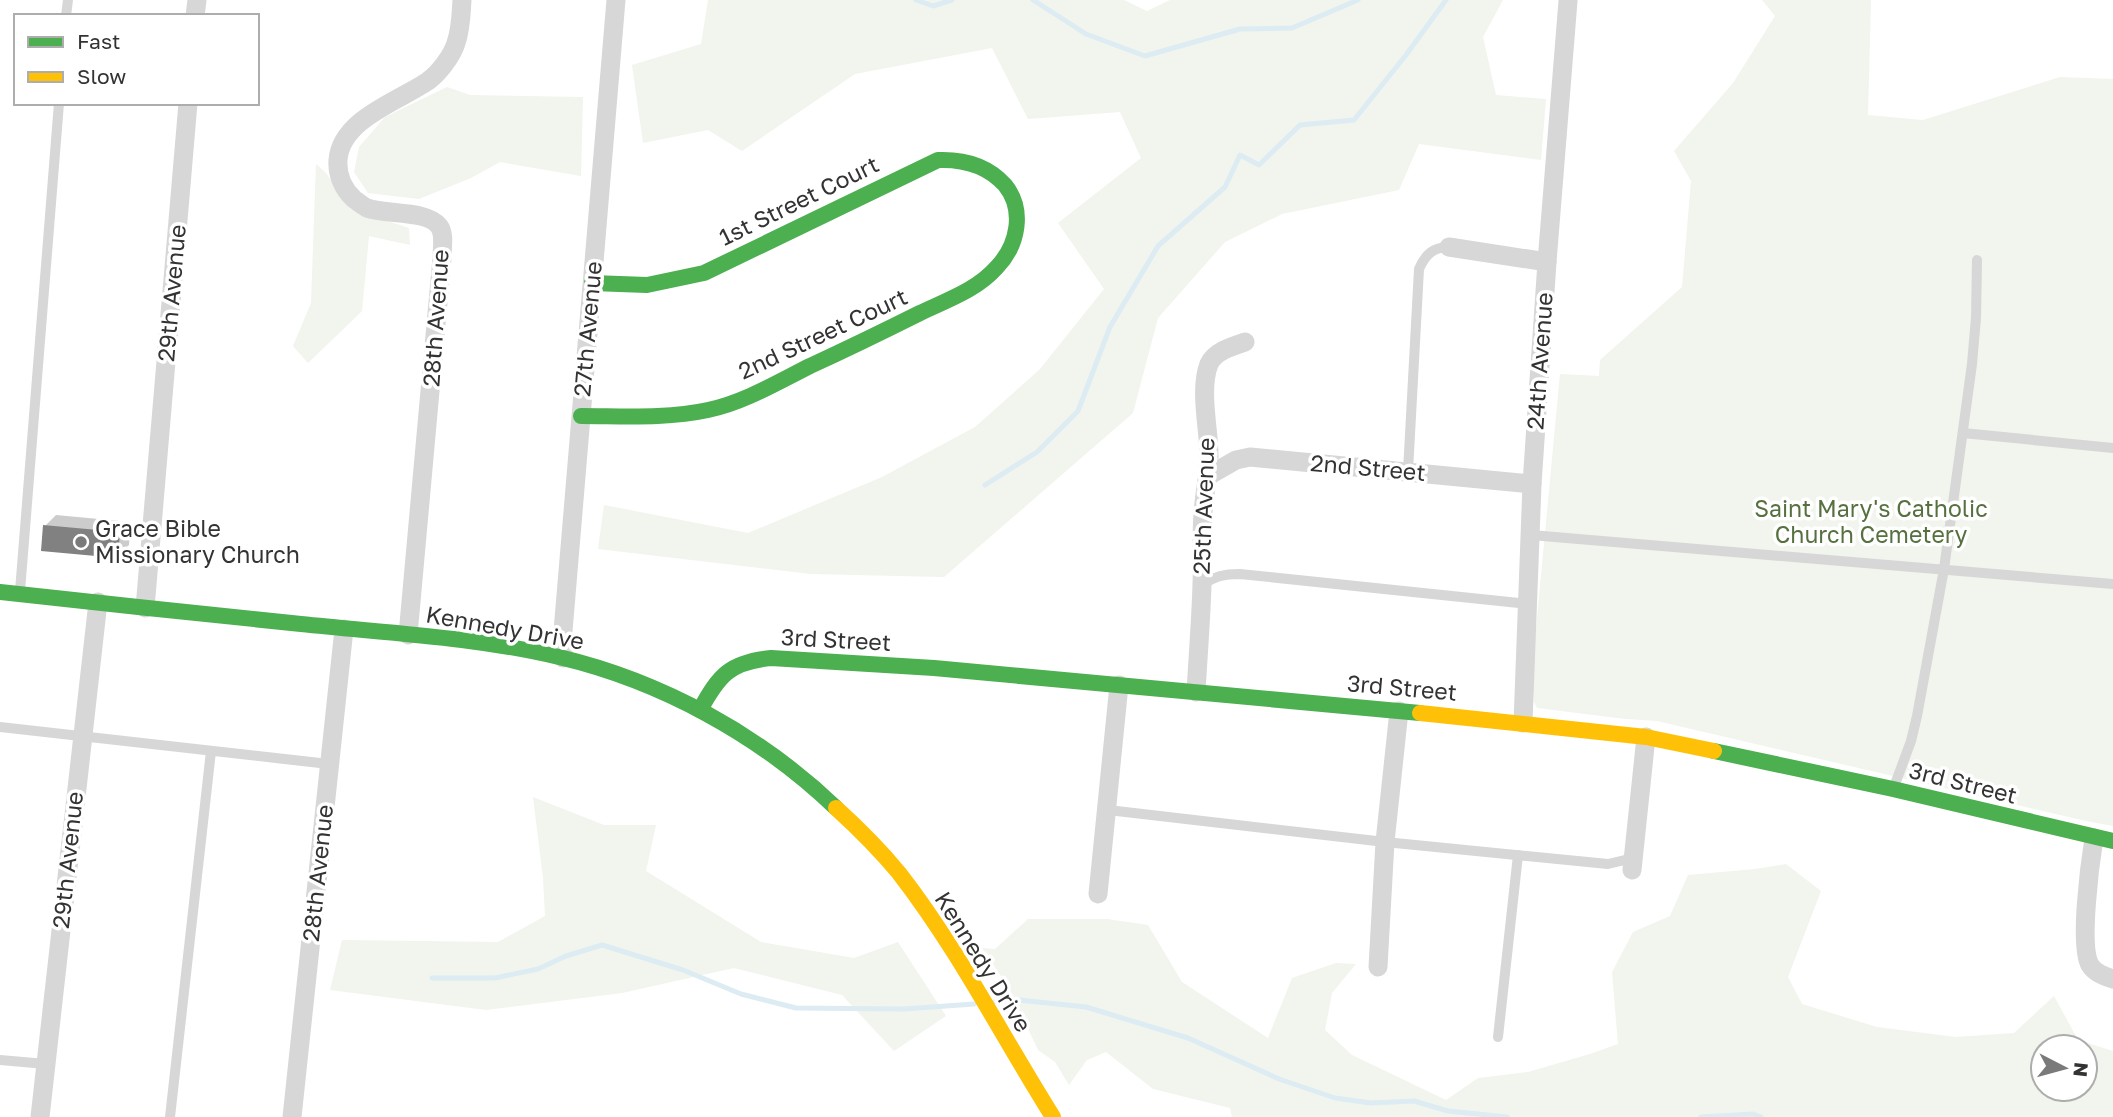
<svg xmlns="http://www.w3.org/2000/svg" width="2113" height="1117" viewBox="0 0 2113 1117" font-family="'Golos Text',sans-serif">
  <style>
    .green { fill: #f1f5ed; fill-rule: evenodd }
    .shadow { fill: #0003 }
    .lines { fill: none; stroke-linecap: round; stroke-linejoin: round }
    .stream { stroke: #ddebf3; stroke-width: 5 }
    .building { fill: #818181 }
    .lane { stroke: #d7d7d7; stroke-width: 10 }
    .street { stroke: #d7d7d7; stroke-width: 19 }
    .fast { stroke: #4caf50; stroke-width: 16 }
    .slow { stroke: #ffc107; stroke-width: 16 }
    .poi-dot { fill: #7a7a7a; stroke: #fff; stroke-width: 2.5 }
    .labels { text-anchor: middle; stroke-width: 7; stroke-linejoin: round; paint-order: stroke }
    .street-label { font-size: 23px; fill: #333; stroke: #fff }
    .park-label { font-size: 23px; fill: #56703f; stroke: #fff }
    .poi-label { font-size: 23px; fill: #333; stroke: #fff; text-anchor: start }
  </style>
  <rect width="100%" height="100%" fill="#fff"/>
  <g class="green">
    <polygon points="708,0 1124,0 1147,11 1170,0 1503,0 1483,37 1496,95 1546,99 1541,160 1419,144 1399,190 1282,214 1225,242 1158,318 1133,413 944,577 811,574 598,549 604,505 748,533 882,477 975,427 1040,369 1104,289 1058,223 1141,158 1120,112 1028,119 992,48 855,74 742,151 708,130 643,143 632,65 701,44"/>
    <polygon points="1762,0 1871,0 1868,115 1923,120 2060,77 2113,79 2113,826 2086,821 1657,721 1626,719 1537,708 1534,702 1532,671 1560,374 1599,376 1600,360 1682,287 1691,181 1674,151 1733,83 1775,16"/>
    <polygon points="447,87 470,95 583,97 581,176 500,162 471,178 419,199 368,193 354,172 359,147 385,117"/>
    <polygon points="316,164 326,173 351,209 409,228 410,245 369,236 362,311 308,363 293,346 311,303"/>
    <polygon points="533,797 604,825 656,825 646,871 761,942 854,958 898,942 946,1016 894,1051 842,995 734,968 622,993 486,1010 330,990 342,940 498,942 545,916 543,878"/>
    <path d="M 1786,864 L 1821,891 L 1788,977 L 1802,1004 L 1877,1027 L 1956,1037 L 2014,1033 L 2054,996 L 2078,1040 L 2113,1051 L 2113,1117 L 1232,1117 L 1230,1108 L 1153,1089 L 1106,1052 L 1087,1060 L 1069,1085 L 1055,1062 L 1038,1050 L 1009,988 L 982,948 L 995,949 L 1028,919 L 1107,919 L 1148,925 L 1182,982 L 1268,1038 L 1292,978 L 1336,963 L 1356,964 L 1332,993 L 1325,1030 L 1352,1055 L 1446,1100 L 1478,1078 L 1528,1072 L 1590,1054 L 1618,1044 L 1612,972 L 1633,932 L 1670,916 L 1688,875 L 1755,869 ZM 2043,1047 L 2085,1047 L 2085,1089 L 2043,1089 Z"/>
  </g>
  <polygon class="shadow" points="56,515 131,522 129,545 117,556 45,526"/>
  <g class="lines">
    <g class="stream">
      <polyline points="916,0 933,6 952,0"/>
      <polyline points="1033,0 1086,34 1145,56 1240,29 1292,28 1358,0"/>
      <polyline points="985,485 1037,452 1078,411 1110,327 1158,246 1225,187 1240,155 1259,165 1300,125 1354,120 1406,55 1446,0"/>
      <polyline points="432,978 495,978 538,969 566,956 602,945 683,970 741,994 796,1008 904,1009 974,1004"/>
      <polyline points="994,1002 1019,1000 1086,1007 1188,1038 1279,1079 1335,1098 1371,1103 1414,1101 1448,1111 1507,1117"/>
      <polyline points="1701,1117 1753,1114 1761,1117"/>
    </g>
  </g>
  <polygon class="building" points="43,525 120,532 118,558 41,551"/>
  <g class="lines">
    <g class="lane">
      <polyline points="66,16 68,0"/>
      <polyline points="1963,433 2113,448"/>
      <path d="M 1408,471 L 1419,269 C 1425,255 1433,247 1449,247"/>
      <polyline points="1531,535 2113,584"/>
      <path d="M 1202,586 C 1214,576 1224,574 1240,574 L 1519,603 L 1528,602"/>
      <polyline points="20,591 59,103"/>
      <polyline points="0,727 329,764"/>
      <polyline points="1894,787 1911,741 1917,716 1944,569 1972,364 1976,318 1977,260"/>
      <polyline points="1108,810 1385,842 1608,864 1633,858"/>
      <polyline points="1498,1037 1518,855"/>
      <polyline points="0,1060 46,1064"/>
      <polyline points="170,1117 211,751"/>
    </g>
    <g class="street">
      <polyline points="195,16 197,0"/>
      <polyline points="1449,247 1547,262"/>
      <polyline points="1208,476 1236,460 1250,457 1532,484"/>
      <polyline points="145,608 188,103"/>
      <path d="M 408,635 L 442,258 C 442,248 445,234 439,226 C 427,210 386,215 367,208 C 363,206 358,202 354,199 C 343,189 337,175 338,160 C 341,119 399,101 428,81 C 439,73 452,56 456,43 C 461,29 461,14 462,0"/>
      <polyline points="563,658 563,631 616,0"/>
      <path d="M 1196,692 C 1198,656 1201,620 1202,584 C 1203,561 1201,537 1203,514 C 1204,494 1209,475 1209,455 C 1209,429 1199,390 1209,364 C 1215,351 1233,346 1245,342"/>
      <polyline points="1523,723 1532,484 1547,262 1568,1"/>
      <path d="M 2094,838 C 2090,863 2079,946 2090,965 C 2095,973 2104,976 2113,979"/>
      <polyline points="1632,870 1646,737"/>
      <polyline points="1098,894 1119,685"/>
      <polyline points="1378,967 1385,842 1399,711"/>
      <polyline points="40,1117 98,602"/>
      <polyline points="292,1117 344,629"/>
    </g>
    <g class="fast">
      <path d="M 581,416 C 623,416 667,419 708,410 C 743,403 778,382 810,366 C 847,349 884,331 920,313 C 947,300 977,290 997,267 C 1018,245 1025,210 1005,185 C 987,165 964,159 938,160 L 704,273 L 647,285 L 592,283"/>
      <path d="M 0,592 C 100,603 201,614 301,624 C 387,633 475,637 559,657 C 661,681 760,735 836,808"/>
      <path d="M 700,710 C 719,675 730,662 771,658 L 934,668 L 1420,713"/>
      <polyline points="1714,751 1893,789 2113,841"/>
    </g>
    <g class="slow">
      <polyline points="1420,713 1646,737 1714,751"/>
      <path d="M 836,808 C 858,828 880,850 899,873 C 958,949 1002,1036 1053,1117"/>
    </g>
  </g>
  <circle class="poi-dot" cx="81" cy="542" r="7"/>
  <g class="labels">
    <g class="street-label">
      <text transform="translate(799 201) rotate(-26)" y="8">1st Street Court</text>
      <text transform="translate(172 293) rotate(-85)" y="8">29th Avenue</text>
      <text transform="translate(436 318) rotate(-86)" y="8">28th Avenue</text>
      <text transform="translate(588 329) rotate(-85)" y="8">27th Avenue</text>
      <text transform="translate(823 334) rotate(-25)" y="8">2nd Street Court</text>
      <text transform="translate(1540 361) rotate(-86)" y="8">24th Avenue</text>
      <text transform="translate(1368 468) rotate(5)" y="8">2nd Street</text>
      <text transform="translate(1204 506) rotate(-88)" y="8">25th Avenue</text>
      <text transform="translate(505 628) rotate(10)" y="8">Kennedy Drive</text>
      <text transform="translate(836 640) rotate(3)" y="8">3rd Street</text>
      <text transform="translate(1402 688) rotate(5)" y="8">3rd Street</text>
      <text transform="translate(1963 783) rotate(14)" y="8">3rd Street</text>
      <text transform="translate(68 860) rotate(-84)" y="8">29th Avenue</text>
      <text transform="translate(318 873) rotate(-84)" y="8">28th Avenue</text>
      <text transform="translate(983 962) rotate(58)" y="8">Kennedy Drive</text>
    </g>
    <g class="park-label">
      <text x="1871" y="517">Saint Mary's Catholic<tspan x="1871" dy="26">Church Cemetery</tspan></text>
    </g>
    <g class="poi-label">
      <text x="95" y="537">Grace Bible<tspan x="95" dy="26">Missionary Church</tspan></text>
    </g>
  </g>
  <rect x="14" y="14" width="245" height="91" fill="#ffffff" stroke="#adadad" stroke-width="2"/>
  <rect x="28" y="37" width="35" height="10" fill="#4caf50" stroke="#adadad" stroke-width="2"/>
  <text x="77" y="49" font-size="21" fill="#333333">Fast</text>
  <rect x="28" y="72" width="35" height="10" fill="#ffc107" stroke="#adadad" stroke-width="2"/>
  <text x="77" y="84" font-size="21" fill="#333333">Slow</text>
  <g transform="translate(2064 1068) rotate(96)"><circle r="33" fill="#ffffff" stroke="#adadad" stroke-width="2"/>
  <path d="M0-5L12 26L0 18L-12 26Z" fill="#7a7a7a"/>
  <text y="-10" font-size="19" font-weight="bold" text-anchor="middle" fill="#333333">N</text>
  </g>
</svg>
